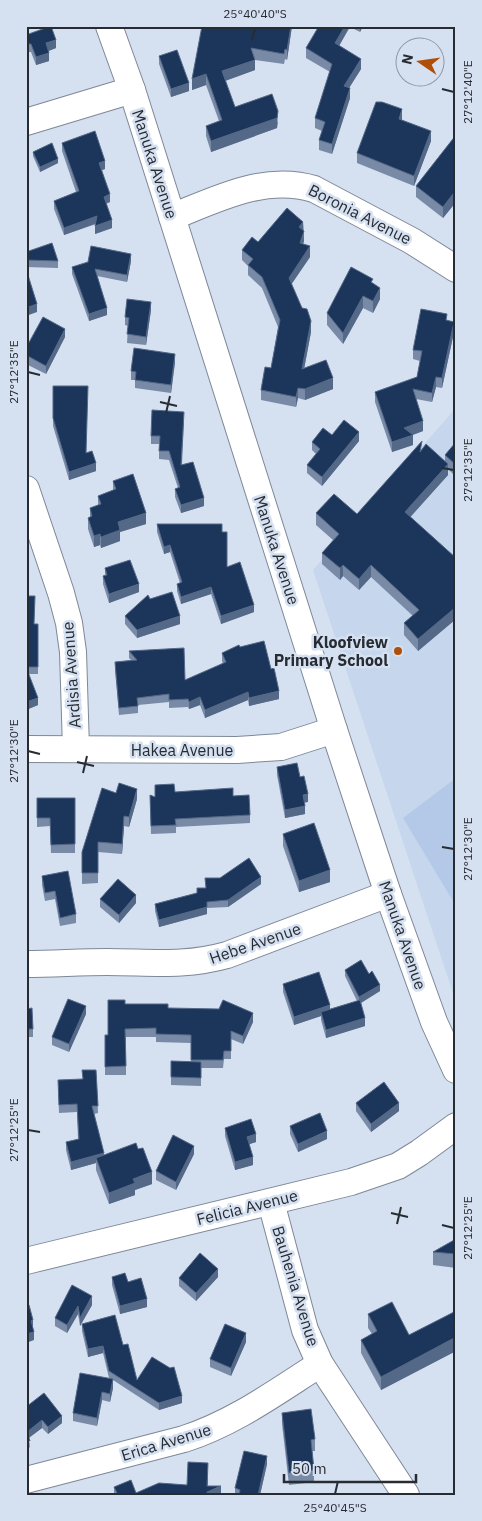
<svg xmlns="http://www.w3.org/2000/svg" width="482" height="1521" viewBox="0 0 482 1521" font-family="'IBM Plex Sans',sans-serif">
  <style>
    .built { fill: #c6d6ed }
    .green { fill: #b4c9e7 }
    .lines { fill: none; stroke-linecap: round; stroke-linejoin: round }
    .minor-casing { stroke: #7e8898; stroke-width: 28 }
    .minor { stroke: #fff; stroke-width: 26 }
    .wall { fill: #788aa6 }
    .shaded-wall { fill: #546887 }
    .building { fill: #1c355a; stroke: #546887 }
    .ticks { fill: none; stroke: #272b32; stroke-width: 2 }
    .poi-dot { fill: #af4f0a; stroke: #d5e0f1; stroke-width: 2 }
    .labels { text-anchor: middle; stroke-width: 5; stroke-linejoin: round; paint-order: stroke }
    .street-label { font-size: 16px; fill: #272b32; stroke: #d5e0f1 }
    .poi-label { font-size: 16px; font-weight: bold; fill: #272b32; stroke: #d5e0f1; text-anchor: end }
    .neatline { fill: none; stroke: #272b32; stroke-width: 2 }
    .ticks-label { font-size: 12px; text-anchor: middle; fill: #272b32 }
  </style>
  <rect width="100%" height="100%" fill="#d5e0f1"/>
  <polygon class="built" points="456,408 456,1002 313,570"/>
  <polygon class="green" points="456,778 456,906 403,818"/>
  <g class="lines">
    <g class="minor-casing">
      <g id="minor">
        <polyline points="109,26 132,90 334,730 388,894 434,1022 456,1070"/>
        <polyline points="26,122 132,90"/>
        <path d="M 172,217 C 217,199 265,174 314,189 L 412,241 L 456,269"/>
        <polyline points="26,489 61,593 69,623 73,652 76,749"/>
        <polyline points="26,749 237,750 281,747 334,730"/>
        <path d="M 26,964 C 53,964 80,962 107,962 C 151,962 184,967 227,955 L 388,894"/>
        <polyline points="271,1202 305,1330 320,1364 406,1495"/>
        <polyline points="26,1261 351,1182 398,1166 419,1153 456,1126"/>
        <path d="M 26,1480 L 184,1439 C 234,1423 276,1392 320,1364"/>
      </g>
    </g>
    <use href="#minor" class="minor"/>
  </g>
  <g class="wall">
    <polygon points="292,26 287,60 285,59 284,64 255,60 255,70 225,81 235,107 278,122 277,128 211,152 206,136 206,126 219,121 206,85 192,90 192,79"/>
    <polygon points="319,26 363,26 360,32 350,27 339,46 361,69 349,88 350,98 332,154 319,150 319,140 322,131 315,128 315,118 330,72 306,58 306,48"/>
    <polygon points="26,35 56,48 48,51 49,61 36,65 31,52 26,52"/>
    <polygon points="159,56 189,91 171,97 159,64"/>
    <polygon points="402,119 402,120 431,141 414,186 357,163 357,153"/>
    <polygon points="456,135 456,202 443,218 416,197 416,186"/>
    <polygon points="62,143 105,169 102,170 110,202 106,204 112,228 95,234 96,224 64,235 54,209 54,201 76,192 62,151"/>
    <polygon points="33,152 58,163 40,172 33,156"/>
    <polygon points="303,222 304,241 303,244 310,257 291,284 311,332 304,369 333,389 305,400 298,398 296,407 261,400 261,390 271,368 278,327 262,288 248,275 248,266 242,260 242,250"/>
    <polygon points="26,252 58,261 58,268 26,267"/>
    <polygon points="131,261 127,282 97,276 107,315 89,321 72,274 72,267"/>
    <polygon points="373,283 380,299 373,313 363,308 343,344 327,325 327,313"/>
    <polygon points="151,310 146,345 127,343 128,326 125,325 125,317"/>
    <polygon points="447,320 454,332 442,388 436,387 432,402 416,399 423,431 413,435 413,445 392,452 375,402 375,392 417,377 420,361 413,359 413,350"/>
    <polygon points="65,337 46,374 26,364 26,348"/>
    <polygon points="175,362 171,393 135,388 135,380 131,380 131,371"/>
    <polygon points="53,386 86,452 96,471 69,480 53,426"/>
    <polygon points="184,420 182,465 204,506 181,513 175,497 175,489 178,488 169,460 159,459 159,444 151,444 151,436"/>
    <polygon points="332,435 359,441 322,486 307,473 307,465 316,454 312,450 312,442"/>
    <polygon points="456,442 456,477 448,469 448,475 410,517 456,558 456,619 418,651 404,635 404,623 413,616 371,577 359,590 343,576 340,580 322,564 322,553 333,540 316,525 316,513 357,514 422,449 445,461 445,455"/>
    <polygon points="113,481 146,524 120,532 120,541 101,548 100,545 94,547 88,529 88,518 90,517 90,508 98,505 98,496 113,490"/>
    <polygon points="157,524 222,532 227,567 254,612 221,624 211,594 181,604 177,591 177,584 180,583 170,552 164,554 157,532"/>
    <polygon points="105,568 139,592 109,603 103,584 103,576 105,575"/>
    <polygon points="26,596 34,624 38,624 38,674 29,674 38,705 26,710"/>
    <polygon points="125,616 180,624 137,638 125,624"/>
    <polygon points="240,647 271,669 279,699 249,706 248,700 205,718 200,705 189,709 188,707 169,708 169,702 138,705 138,713 119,715 115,670 115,662 131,660 129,658 129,651 185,680 223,664 222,661 222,653"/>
    <polygon points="277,767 300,777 308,802 305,802 305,814 285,818 277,775"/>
    <polygon points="175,792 233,796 250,815 250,823 176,827 176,833 151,834 150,795 155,797"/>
    <polygon points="37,798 75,798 75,853 51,853 50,826 37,827"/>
    <polygon points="137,799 129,827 124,826 122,854 98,852 98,883 82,884 82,852"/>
    <polygon points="283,834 330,882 299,892 283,846"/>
    <polygon points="42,876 76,914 76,923 60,926 55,899 45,901 42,885"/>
    <polygon points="205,878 261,884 228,907 207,908 207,914 159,927 155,911 155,904 197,893 206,888"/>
    <polygon points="100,899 136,903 119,923 100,907"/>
    <polygon points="345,970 380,991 361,1003 365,1026 326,1038 321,1020 321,1016 294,1025 283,992 283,984 330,1009 357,1001 345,976"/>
    <polygon points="125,1004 168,1008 253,1022 243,1044 231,1039 231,1059 224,1059 223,1068 201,1068 201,1086 171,1085 171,1061 191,1062 191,1043 156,1042 156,1037 126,1037 126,1075 105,1075 105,1035 108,1035"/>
    <polygon points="26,1009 33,1029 33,1037 26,1037"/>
    <polygon points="86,1014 69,1052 52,1045 52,1037"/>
    <polygon points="96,1070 98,1113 94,1114 104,1155 152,1184 135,1190 135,1195 109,1204 96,1170 96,1163 71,1170 66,1150 66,1142 78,1139 77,1112 59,1113 58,1088 82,1079"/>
    <polygon points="356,1103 399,1111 371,1132 356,1111"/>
    <polygon points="290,1126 327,1139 298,1152 290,1134"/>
    <polygon points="225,1128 256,1142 249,1144 253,1165 235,1170 225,1136"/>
    <polygon points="194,1154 176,1190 156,1180 156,1171"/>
    <polygon points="456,1239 456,1268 433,1265 433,1252"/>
    <polygon points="112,1277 128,1282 147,1307 120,1314 112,1285"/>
    <polygon points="218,1277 196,1301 179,1286 179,1278"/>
    <polygon points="72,1285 92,1305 80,1326 78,1314 67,1333 55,1326 55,1318"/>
    <polygon points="456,1311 456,1351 381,1390 361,1353 361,1340 372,1334 368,1328 368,1314 409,1335"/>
    <polygon points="82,1324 123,1345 137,1380 182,1403 159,1410 113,1380 113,1388 110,1402 102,1400 97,1426 73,1421 73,1413 111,1379 109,1378 103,1353 88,1357 82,1331"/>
    <polygon points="246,1342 231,1376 210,1367 210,1359"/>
    <polygon points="26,1407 62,1423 48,1434 42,1428 29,1438 30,1448 26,1444"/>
    <polygon points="282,1413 315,1439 315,1451 312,1451 314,1470 314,1482 289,1485 282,1424"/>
    <polygon points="267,1464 260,1495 235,1495 235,1488"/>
    <polygon points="208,1473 208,1486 221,1495 114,1495 114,1487 136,1493 187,1485"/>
  </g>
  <g class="shaded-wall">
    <polygon points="291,26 292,26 287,60 287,50"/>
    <polygon points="345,26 350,26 335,53 335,43"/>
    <polygon points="360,26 363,26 360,32"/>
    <polygon points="56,40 56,48 46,52 46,43"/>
    <polygon points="49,53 49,61 36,65 36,57"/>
    <polygon points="361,59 361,69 344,96 344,86"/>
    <polygon points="255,60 255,70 222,82 222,71"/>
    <polygon points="206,74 206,85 192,90 192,79"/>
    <polygon points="189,83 189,91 171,97 171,89"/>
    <polygon points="350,88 350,98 332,154 332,144"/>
    <polygon points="402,109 402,119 399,129 399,119"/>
    <polygon points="278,111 277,128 211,152 211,141"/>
    <polygon points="431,131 431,141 414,186 414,176"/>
    <polygon points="58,159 58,163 40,172 40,167"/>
    <polygon points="105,161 105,169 99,171 99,163"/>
    <polygon points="456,190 456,202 443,218 443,207"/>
    <polygon points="110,194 110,202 104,204 104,197"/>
    <polygon points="97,216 97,223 64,235 64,228"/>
    <polygon points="112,220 112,228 95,234 95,226"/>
    <polygon points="303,222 304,241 300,253 299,227"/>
    <polygon points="310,246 310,257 289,288 289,278"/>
    <polygon points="131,254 131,261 127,282 127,275"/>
    <polygon points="380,288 380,299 373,313 373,301"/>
    <polygon points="363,296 363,308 343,344 343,333"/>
    <polygon points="151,302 151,310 146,345 146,337"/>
    <polygon points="37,304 37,312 26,316 26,308"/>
    <polygon points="107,308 107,315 89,321 89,314"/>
    <polygon points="311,321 311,332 302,380 302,369"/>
    <polygon points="454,322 454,332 442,388 442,378"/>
    <polygon points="65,329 65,337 46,374 46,366"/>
    <polygon points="175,354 175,362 171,393 171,385"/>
    <polygon points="436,377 436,387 432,402 432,393"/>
    <polygon points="333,378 333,389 305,400 305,389"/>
    <polygon points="298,388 298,398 296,407 296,397"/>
    <polygon points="423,421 423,431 404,438 404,428"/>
    <polygon points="359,432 359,441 322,486 322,477"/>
    <polygon points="413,435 413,445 392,452 392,442"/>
    <polygon points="96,463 96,471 69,480 69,472"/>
    <polygon points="448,464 448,475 405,523 405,512"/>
    <polygon points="204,498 204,506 181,513 181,505"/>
    <polygon points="146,513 146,524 120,532 120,541 101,548 101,537 118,522"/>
    <polygon points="100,534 100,545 94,547 94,536"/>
    <polygon points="170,545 170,552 164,554 164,547"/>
    <polygon points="343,565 343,576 340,580 340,568"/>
    <polygon points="371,565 371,577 359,590 359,579"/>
    <polygon points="139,584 139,592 109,603 109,594"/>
    <polygon points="211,587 211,594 181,604 181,597"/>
    <polygon points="254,605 254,612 221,624 221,616"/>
    <polygon points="456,607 456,619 418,651 418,639"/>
    <polygon points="180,616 180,624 137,638 137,630"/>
    <polygon points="279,691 279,699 249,706 249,698"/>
    <polygon points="248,692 248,700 205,718 205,710"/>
    <polygon points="200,697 200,705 189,709 189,702"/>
    <polygon points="38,698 38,705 26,710 26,702"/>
    <polygon points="137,789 137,799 129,827 129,817"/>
    <polygon points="308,794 308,802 303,803 303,795"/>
    <polygon points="305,806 305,814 285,818 285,810"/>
    <polygon points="124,816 124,826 122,854 122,844"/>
    <polygon points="330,870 330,882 299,892 299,881"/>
    <polygon points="261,877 261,884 228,907 228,900"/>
    <polygon points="136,895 136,903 119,923 119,915"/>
    <polygon points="207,907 207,914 159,927 159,920"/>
    <polygon points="380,985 380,991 359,1004 359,997"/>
    <polygon points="330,1005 330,1013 321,1012 321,1016 294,1025 294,1017"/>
    <polygon points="86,1006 86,1014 69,1052 69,1044"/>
    <polygon points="253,1013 253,1022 243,1044 243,1036"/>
    <polygon points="365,1018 365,1026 326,1038 326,1030"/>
    <polygon points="399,1103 399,1111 371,1132 371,1124"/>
    <polygon points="327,1131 327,1139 298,1152 298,1144"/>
    <polygon points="256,1134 256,1142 247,1145 247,1137"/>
    <polygon points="194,1146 194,1154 176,1190 176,1182"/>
    <polygon points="104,1153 104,1161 96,1158 96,1163 71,1170 71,1162"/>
    <polygon points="253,1157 253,1165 235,1170 235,1162"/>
    <polygon points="152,1172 152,1184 135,1190 135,1195 109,1204 109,1193 133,1179"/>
    <polygon points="218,1269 218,1277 196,1301 196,1293"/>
    <polygon points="92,1296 92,1305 80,1326 80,1318"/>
    <polygon points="147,1299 147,1307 120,1314 120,1306"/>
    <polygon points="78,1306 78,1314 67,1333 67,1325"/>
    <polygon points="33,1320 33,1329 31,1330 31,1321"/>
    <polygon points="34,1332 34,1340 26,1343 26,1334"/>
    <polygon points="246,1333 246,1342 231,1376 231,1368"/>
    <polygon points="456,1337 456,1351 381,1390 381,1377"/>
    <polygon points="103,1346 103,1353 88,1357 88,1349"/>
    <polygon points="113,1379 113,1388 110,1402 110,1394"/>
    <polygon points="102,1392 102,1400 97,1426 97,1418"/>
    <polygon points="182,1396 182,1403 159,1410 159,1403"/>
    <polygon points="62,1416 62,1423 48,1434 48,1427"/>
    <polygon points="42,1420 42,1428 27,1439 27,1432"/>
    <polygon points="267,1456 267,1464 260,1495 258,1495"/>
    <polygon points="208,1463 207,1492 221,1486 221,1495 207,1495"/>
  </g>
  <g class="building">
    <polygon points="51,26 56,40 46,43 49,53 36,57 31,44 26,44 26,35"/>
    <polygon points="202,26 291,26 287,50 285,49 284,54 251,48 255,60 222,71 235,107 272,94 278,111 277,118 211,141 206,126 222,120 206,74 192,79"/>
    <polygon points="319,26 345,26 335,43 361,59 344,86 350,88 332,144 319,140 325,122 315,118 332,64 306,48"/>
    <polygon points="177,50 189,83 171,89 159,56"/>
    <polygon points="376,102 382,102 402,109 399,119 431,131 414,176 357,153"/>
    <polygon points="95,131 105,161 99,163 110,194 104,197 112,220 95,226 97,216 64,228 54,201 79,191 62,143"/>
    <polygon points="456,135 456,190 443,207 416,186"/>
    <polygon points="52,143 58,159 40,167 33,152"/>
    <polygon points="287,208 303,222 299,227 304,231 300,243 310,246 289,278 302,308 307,309 311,321 302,369 326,360 333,378 305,389 298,388 296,397 261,390 265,367 271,368 280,320 262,277 248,265 253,259 242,250 252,237 258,242"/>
    <polygon points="52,243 58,261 26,260 26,252"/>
    <polygon points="91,246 131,254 127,275 95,269 107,308 89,314 72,267 88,262"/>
    <polygon points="351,267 373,279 371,282 380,288 373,301 363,296 343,333 327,313"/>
    <polygon points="26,272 27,272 37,304 26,308"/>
    <polygon points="127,299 151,302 146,337 127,334 129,318 125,317"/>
    <polygon points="421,309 447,314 446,320 454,322 442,378 436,377 432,393 413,389 423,421 404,428 413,435 392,442 375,392 417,377 422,351 413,350"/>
    <polygon points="43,317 65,329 46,366 26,355 26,348"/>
    <polygon points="134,348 175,354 171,385 135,380 136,372 131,371"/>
    <polygon points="53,386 88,386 86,453 92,451 96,463 69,472 53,418"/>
    <polygon points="152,410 184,412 181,465 193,462 204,498 181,505 175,489 180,487 169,451 159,451 160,436 151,436"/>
    <polygon points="344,420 359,432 322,477 307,465 320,449 312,442 323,428 332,435"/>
    <polygon points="422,441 420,452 426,444 448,464 405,512 456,558 456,607 418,639 404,623 419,610 371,565 359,579 343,565 340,568 322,553 339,534 316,513 334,494 357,514"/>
    <polygon points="456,442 456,465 445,455"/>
    <polygon points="133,474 146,513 118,522 120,530 101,537 100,534 94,536 88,518 92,516 90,508 101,504 98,496 116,489 113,481"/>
    <polygon points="157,524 222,524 222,532 227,532 227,567 240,562 254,605 221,616 211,587 181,597 177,584 182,582 170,545 164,547"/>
    <polygon points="130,560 139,584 109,594 103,576 107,575 105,568"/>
    <polygon points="172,592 180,616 137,630 125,616 148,595 150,599"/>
    <polygon points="26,596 35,596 34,624 38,624 38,667 26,667"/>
    <polygon points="264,641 271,669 274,668 279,691 249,698 248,692 205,710 200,697 189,702 188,699 169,700 169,694 137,698 138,706 119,708 115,662 137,660 129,651 184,648 185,680 226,662 222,653 239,645 240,647"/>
    <polygon points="26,667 38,698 26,702"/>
    <polygon points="297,763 300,777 304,776 308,794 303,795 305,806 285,810 277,767"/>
    <polygon points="119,783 137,789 129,817 124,816 122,844 98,842 98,873 82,873 82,852 102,788 116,793"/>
    <polygon points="174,784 175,792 233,788 233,796 249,795 250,815 175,819 176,825 151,826 150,795 155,797 155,785"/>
    <polygon points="37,798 75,798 75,844 51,845 50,818 37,818"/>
    <polygon points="314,823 330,870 299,881 283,834"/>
    <polygon points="249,858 261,877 228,900 207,902 207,907 159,920 155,904 197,893 197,888 206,888 205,878 220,878"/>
    <polygon points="68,871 76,914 60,918 55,891 45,893 42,876"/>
    <polygon points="118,879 136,895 119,915 100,899"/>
    <polygon points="361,960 369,974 372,971 380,985 359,997 345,970"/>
    <polygon points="319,972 330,1005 294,1017 283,984"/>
    <polygon points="68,999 86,1006 69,1044 52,1037"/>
    <polygon points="108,1000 125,1000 125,1004 168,1004 168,1008 219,1009 223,1000 253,1013 243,1036 231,1031 231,1051 224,1051 223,1060 191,1060 191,1035 156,1034 156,1028 125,1029 126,1066 105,1067 105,1035 108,1035"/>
    <polygon points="360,1000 365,1018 326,1030 321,1012"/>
    <polygon points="32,1008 33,1029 26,1029 26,1009"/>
    <polygon points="171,1061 201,1062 201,1078 171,1077"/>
    <polygon points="82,1070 96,1070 98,1106 92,1106 104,1153 71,1162 66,1142 79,1139 77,1104 59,1105 58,1080 83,1079"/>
    <polygon points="384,1082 399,1103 371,1124 356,1103"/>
    <polygon points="320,1113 327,1131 298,1144 290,1126"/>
    <polygon points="251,1119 256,1134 247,1137 253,1157 235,1162 225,1128"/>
    <polygon points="173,1135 194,1146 176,1182 156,1171"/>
    <polygon points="136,1143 138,1149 143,1148 152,1172 133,1179 135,1183 109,1193 96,1158"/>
    <polygon points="456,1239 456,1254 433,1252"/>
    <polygon points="200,1253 218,1269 196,1293 179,1278"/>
    <polygon points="125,1273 128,1282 141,1278 147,1299 120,1306 112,1277"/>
    <polygon points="72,1285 92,1296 80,1318 78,1306 67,1325 55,1318"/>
    <polygon points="392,1302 409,1335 456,1311 456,1320 453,1320 456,1325 456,1337 381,1377 361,1340 377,1331 368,1314"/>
    <polygon points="29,1305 33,1320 31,1321 34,1332 26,1334 26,1306"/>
    <polygon points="115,1315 123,1345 128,1344 137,1380 152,1357 170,1368 174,1367 182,1396 159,1403 109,1371 103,1346 88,1349 82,1324"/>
    <polygon points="225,1324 246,1333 231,1368 210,1359"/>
    <polygon points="80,1373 113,1379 110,1394 102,1392 97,1418 73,1413"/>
    <polygon points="44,1393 62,1416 48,1427 42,1420 27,1432 30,1441 26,1436 26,1407"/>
    <polygon points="311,1409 315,1439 311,1440 314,1470 289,1473 282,1413"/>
    <polygon points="244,1451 267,1456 258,1495 239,1495 240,1490 235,1488"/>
    <polygon points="188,1462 208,1463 207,1486 221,1486 207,1492 207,1495 118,1495 114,1487 131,1480 136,1493 159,1483 187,1485"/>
  </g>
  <path class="ticks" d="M 252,40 L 255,28M 442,89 L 454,92M 28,372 L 40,375M 160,402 L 177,406M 166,413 L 170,396M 442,468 L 454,470M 28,751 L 40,754M 77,762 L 94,766M 83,773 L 87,756M 442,847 L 454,849M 28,1130 L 40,1132M 391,1213 L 408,1217M 397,1224 L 401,1207M 442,1225 L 454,1228M 335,1494 L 338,1481"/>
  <circle class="poi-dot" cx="398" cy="651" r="5"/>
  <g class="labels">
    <g class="street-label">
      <text transform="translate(155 164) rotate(72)" y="6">Manuka Avenue</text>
      <text transform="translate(360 214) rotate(27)" y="6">Boronia Avenue</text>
      <text transform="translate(277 550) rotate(72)" y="6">Manuka Avenue</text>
      <text transform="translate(71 675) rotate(-94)" y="6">Ardisia Avenue</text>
      <text x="182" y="756">Hakea Avenue</text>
      <text transform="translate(403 935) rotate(71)" y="6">Manuka Avenue</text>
      <text transform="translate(255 943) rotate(-19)" y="6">Hebe Avenue</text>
      <text transform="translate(247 1207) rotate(-14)" y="6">Felicia Avenue</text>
      <text transform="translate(296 1286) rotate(73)" y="6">Bauhenia Avenue</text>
      <text transform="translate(166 1442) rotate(-17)" y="6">Erica Avenue</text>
    </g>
    <g class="poi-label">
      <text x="388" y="648">Kloofview<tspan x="388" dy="18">Primary School</tspan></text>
    </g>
  </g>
  <rect width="482" height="1521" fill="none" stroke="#d5e0f1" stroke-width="55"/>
  <g transform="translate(420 62) rotate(283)"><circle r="24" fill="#d5e0f1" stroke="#8f98a5"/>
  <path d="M0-4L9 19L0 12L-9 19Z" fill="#af4f0a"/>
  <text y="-8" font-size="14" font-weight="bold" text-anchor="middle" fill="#272b32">N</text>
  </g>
  <path d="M284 1474v8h132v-8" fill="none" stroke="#272b32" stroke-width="2.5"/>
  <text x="292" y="1474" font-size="15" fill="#272b32" stroke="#d5e0f1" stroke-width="4" paint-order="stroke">50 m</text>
  <rect x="28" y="28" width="426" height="1466" class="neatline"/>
  <g class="ticks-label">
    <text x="255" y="18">25°40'40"S</text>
    <text transform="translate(468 92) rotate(-90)" y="4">27°12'40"E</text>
    <text transform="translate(14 372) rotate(-90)" y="4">27°12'35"E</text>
    <text transform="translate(468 470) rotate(-90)" y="4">27°12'35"E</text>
    <text transform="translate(14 751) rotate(-90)" y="4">27°12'30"E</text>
    <text transform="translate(468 849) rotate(-90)" y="4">27°12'30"E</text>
    <text transform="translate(14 1130) rotate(-90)" y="4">27°12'25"E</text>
    <text transform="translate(468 1228) rotate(-90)" y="4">27°12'25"E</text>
    <text x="335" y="1512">25°40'45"S</text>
  </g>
</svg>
